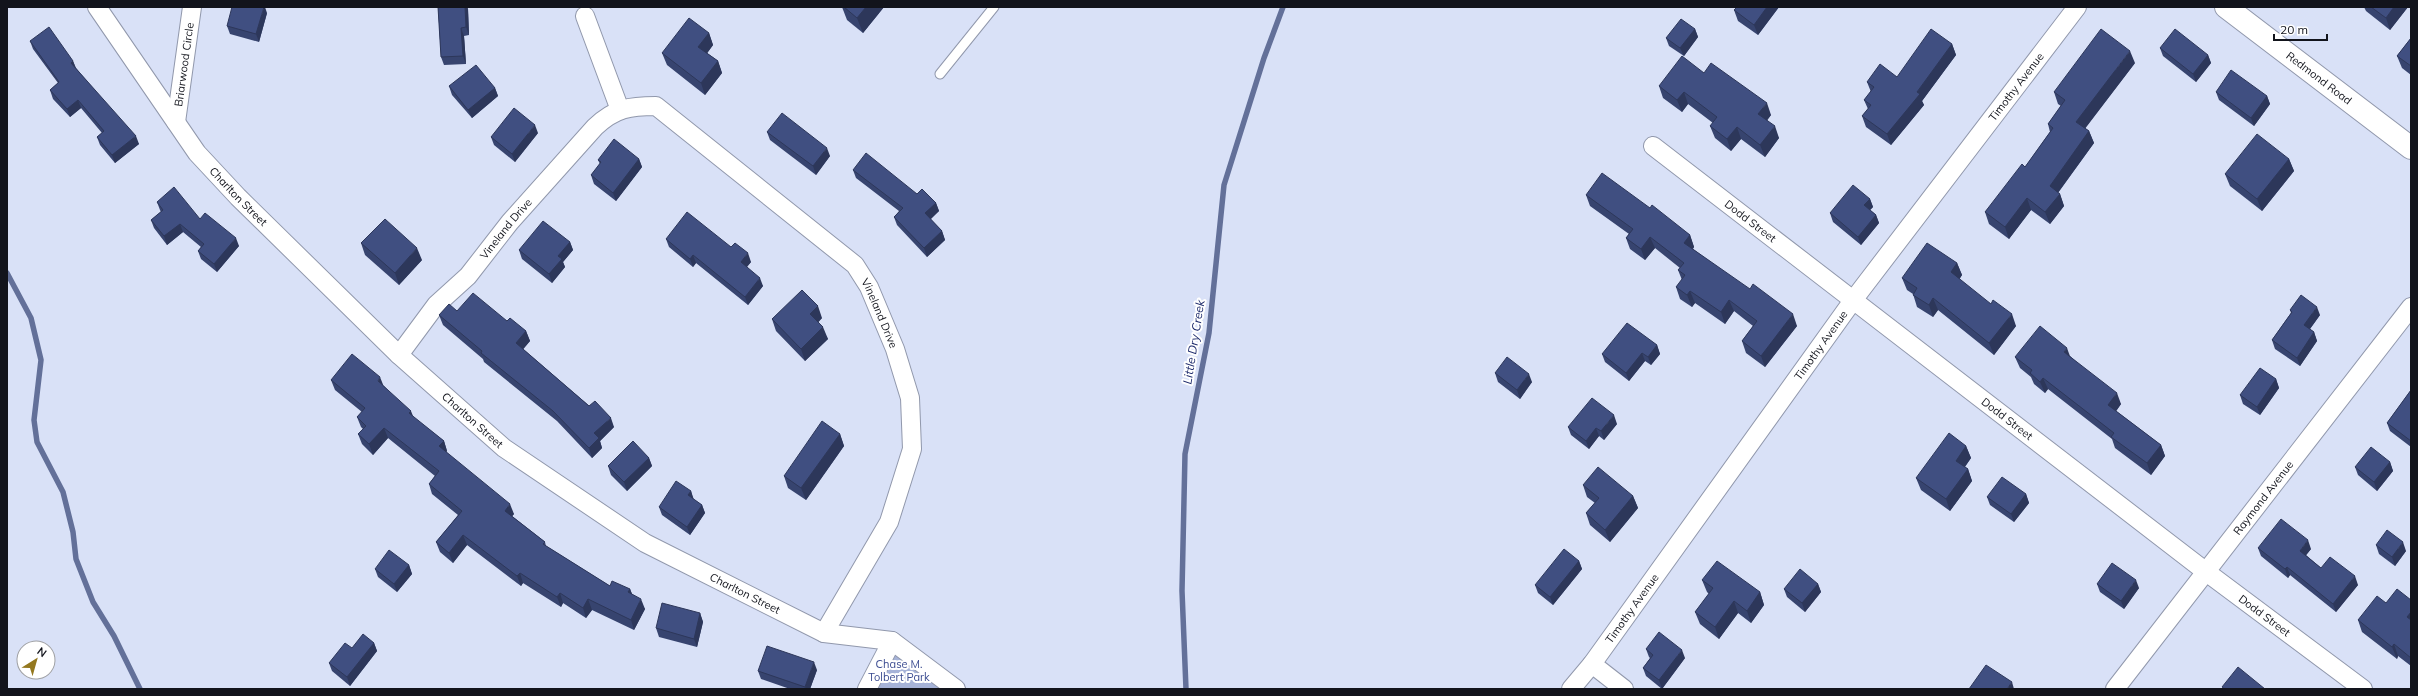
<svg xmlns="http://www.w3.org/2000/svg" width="2418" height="696" viewBox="0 0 2418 696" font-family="Mulish,sans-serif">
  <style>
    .green { fill: #a6b3d8 }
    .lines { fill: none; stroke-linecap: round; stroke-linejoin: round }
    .stream { stroke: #637099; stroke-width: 5.5 }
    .lane-casing { stroke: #9198ac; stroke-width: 11 }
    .street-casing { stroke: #9198ac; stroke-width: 20 }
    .secondary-casing { stroke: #9198ac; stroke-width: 24 }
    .lane { stroke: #fff; stroke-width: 9 }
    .street { stroke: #fff; stroke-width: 18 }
    .secondary { stroke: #fff; stroke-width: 22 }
    .wall { fill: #37446f }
    .shaded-wall { fill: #2d375a }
    .building { fill: #404f81; stroke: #2d375a }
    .labels { text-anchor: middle; stroke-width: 4; stroke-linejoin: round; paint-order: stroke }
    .street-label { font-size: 11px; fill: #12141c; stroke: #fff }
    .park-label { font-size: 11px; fill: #3a4b90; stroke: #fff }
    .water-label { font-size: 12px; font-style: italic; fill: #1e2b6c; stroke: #fff }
  </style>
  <rect width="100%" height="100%" fill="#d9e1f7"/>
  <polygon class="green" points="892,641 956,689 867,689"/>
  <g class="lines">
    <g class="stream">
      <polyline points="7,273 31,318 41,360 34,420 37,442 63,492 73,532 76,559 93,602 114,636 140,689"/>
      <polyline points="1186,689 1182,591 1185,454 1209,333 1224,185 1264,58 1283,7"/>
    </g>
    <g class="lane-casing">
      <polyline id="lane" points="940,74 994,7"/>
    </g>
    <g class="street-casing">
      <g id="street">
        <path id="s1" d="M 97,7 L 197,153 L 238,197 L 399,355 L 504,448 L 645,543 L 824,633 L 892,641 L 956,689"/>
        <polyline points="585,16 620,110"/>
        <path id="s2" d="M 176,122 L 192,7"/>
        <path id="s3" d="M 1653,146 L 2205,571 L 2363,689"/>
        <path id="s4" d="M 399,355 L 436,305 L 468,276 L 510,222 L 595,127 C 615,108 630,106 656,106 L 855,265 L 869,287 L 895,349 L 910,398 L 912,449 L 889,522 L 824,633"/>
        <polyline points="1592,664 1624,689"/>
        <polyline points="867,689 892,641"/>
        <path id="s5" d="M 1571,689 L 1592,664 L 1854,299 L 2077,7"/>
        <path id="s6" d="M 2115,689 L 2411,307"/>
      </g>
    </g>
    <g class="secondary-casing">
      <g id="secondary">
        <path id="s7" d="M 2226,7 L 2411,148"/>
      </g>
    </g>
    <use href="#lane" class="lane"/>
    <use href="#street" class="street"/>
    <use href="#secondary" class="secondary"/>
  </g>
  <g class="wall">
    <polygon points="438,7 467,7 468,9 469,35 464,36 466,64 444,65 441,57"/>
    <polygon points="842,7 884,7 863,33 847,20"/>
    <polygon points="1737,7 1779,7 1758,35 1738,21 1734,10"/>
    <polygon points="2364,7 2408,7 2390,30 2366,11"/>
    <polygon points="267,13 259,42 230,34 227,26"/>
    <polygon points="1695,29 1698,37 1684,56 1669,46 1666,38"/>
    <polygon points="709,33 713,45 707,53 718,61 722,73 705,95 667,65 662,53"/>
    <polygon points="2411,38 2411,75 2402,68 2397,56"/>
    <polygon points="30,41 73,61 76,68 139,144 115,163 100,145 97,137 102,133 81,108 70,117 53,99 50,90 58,83 33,49"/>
    <polygon points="1952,44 1956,55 1922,101 1924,105 1891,145 1866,127 1862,116 1868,109 1864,100 1871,92 1867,82 1897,77"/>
    <polygon points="2160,48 2208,55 2211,63 2196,82 2163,56"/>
    <polygon points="2135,63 2085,128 2089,131 2094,143 2058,193 2060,194 2064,206 2050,224 2031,210 2009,239 1989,224 1985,212 2025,167 2050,132 2048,124 2061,106 2058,104 2054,92"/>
    <polygon points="1704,73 1771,115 1767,120 1779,138 1765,157 1741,139 1731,151 1715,138 1710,126 1713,123 1688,104 1682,112 1663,98 1659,86"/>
    <polygon points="449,86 495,88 498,96 472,118 452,95"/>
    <polygon points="2216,92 2267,96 2270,104 2254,126 2219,100"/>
    <polygon points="767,132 830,156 816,175 770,140"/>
    <polygon points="538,133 515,162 494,145 491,137"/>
    <polygon points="639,159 642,167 616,201 594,184 591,175 600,164 598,160"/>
    <polygon points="2289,159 2294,171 2262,211 2230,186 2225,174"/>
    <polygon points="853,170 917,194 936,203 939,211 930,219 942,231 945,240 927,257 897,225 894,217 899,211 856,178"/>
    <polygon points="1586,195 1650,208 1690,235 1694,247 1693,249 1797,326 1765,367 1746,353 1742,341 1753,326 1734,311 1725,324 1695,303 1692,307 1680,299 1676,287 1682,280 1678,270 1680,268 1655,248 1645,260 1630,249 1626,238 1629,234 1590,206"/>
    <polygon points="1870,199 1873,207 1870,210 1876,215 1879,223 1861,245 1833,222 1830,213"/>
    <polygon points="157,202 200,219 239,246 217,272 201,259 198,251 201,247 183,232 167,245 154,228 151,220 161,212 160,210"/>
    <polygon points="666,239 731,247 751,262 747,267 763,286 748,305 696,263 693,267 669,247"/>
    <polygon points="570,242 573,250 563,262 565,267 552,283 522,259 519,250"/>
    <polygon points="361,243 422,260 399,285 365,255"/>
    <polygon points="1957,263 1962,275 1959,279 2016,326 1994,355 1938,310 1933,317 1917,307 1913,294 1907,290 1902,278"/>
    <polygon points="2290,310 2320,315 2310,329 2314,332 2317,341 2300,366 2275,349 2272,340 2291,313"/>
    <polygon points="457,311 507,321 526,331 530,341 523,349 614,427 600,441 602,448 592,458 557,421 484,362 483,359 443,325 439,315"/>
    <polygon points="822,318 818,322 828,339 805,361 776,331 772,319"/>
    <polygon points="1657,345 1660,354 1651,365 1645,361 1629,381 1605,362 1602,354"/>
    <polygon points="2070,356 2121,404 2116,411 2161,445 2165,456 2151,475 2115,448 2112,439 2048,389 2045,393 2034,384 2031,377 2020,368 2015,357"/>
    <polygon points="1495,373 1532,382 1520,399 1498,382"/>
    <polygon points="2276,379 2279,388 2260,415 2243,404 2240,395"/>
    <polygon points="331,380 384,386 413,417 444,441 447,451 446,452 514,514 512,516 545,542 546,546 610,586 630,589 632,594 645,609 634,630 592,610 586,618 563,603 561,607 523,583 521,586 467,545 453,563 440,552 436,542 458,515 432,494 429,484 435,476 388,438 373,455 362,444 358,434 363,429 361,427 357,417 362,412 335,390"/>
    <polygon points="2411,390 2411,447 2390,431 2387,423"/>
    <polygon points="1617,424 1604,440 1599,436 1589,449 1571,435 1568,427"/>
    <polygon points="840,434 844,446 806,500 788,488 784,476"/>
    <polygon points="1966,446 1971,458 1965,467 1968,469 1972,481 1950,511 1921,490 1916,478"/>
    <polygon points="649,458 652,466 627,491 611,475 608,466"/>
    <polygon points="2390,462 2393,471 2377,491 2358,475 2355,467"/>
    <polygon points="1583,485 1633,496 1638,508 1610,542 1590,525 1586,513 1595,503 1587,497"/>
    <polygon points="691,491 693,499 702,505 705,513 690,535 662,515 659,507"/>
    <polygon points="2026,494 2029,503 2014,522 1990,505 1987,497"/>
    <polygon points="2376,545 2406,551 2395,566 2379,554"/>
    <polygon points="2258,548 2311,549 2306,555 2321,568 2358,585 2336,612 2290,575 2288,578 2261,556"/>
    <polygon points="1579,561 1582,569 1553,605 1538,593 1535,585"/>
    <polygon points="409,565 412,574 397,592 378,577 375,569"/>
    <polygon points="1702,580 1760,592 1764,605 1751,623 1738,613 1719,639 1700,624 1695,612 1709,594 1707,592"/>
    <polygon points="1818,584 1821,592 1805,612 1787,597 1784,589"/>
    <polygon points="2097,584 2139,588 2124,609 2100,592"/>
    <polygon points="2411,600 2411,666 2398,656 2397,659 2362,632 2358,620 2386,603"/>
    <polygon points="700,613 703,622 697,647 659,637 656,628"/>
    <polygon points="374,643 377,651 350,686 332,671 329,663 352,648"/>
    <polygon points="1646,649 1685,658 1662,689 1646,676 1643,668 1650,658 1649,657"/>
    <polygon points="817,670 810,689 790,689 761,679 758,671"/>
  </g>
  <g class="shaded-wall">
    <polygon points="264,7 265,7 267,13 259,42 256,34"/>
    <polygon points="465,7 467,7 468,9 469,35 466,27"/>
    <polygon points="866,7 884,7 863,33 857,18"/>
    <polygon points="1767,7 1779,7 1758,35 1754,25"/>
    <polygon points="2394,7 2408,7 2390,30 2386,18"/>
    <polygon points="461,28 464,36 466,64 463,56"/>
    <polygon points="1695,29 1698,37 1684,56 1680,48"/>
    <polygon points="709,33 713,45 703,59 698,47"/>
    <polygon points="1952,44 1956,55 1922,101 1924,105 1891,145 1887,134"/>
    <polygon points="2130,51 2135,63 2081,134 2076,122"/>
    <polygon points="2208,55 2211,63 2196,82 2193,74"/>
    <polygon points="73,61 76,69 71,63"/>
    <polygon points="718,61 722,73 705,95 701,83"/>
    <polygon points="495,88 498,96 472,118 468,110"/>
    <polygon points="1684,92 1688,104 1682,112 1677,100"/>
    <polygon points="2267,96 2270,104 2254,126 2251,118"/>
    <polygon points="78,100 81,108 70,117 67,109"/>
    <polygon points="1767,103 1771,115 1763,126 1758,114"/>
    <polygon points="535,125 538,133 515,162 512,154"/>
    <polygon points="1775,126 1779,138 1765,157 1760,145"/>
    <polygon points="1737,127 1741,139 1731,151 1727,139"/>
    <polygon points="2089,131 2094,143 2054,198 2050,186"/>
    <polygon points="136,136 139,144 115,163 112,155"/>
    <polygon points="827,148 830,156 816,175 813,166"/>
    <polygon points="639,159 642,167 616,201 613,193"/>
    <polygon points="2289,159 2294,171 2262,211 2257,199"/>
    <polygon points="2060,194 2064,206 2050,224 2045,212"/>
    <polygon points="2027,198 2031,210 2009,239 2005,227"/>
    <polygon points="1870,199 1873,207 1867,213 1864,205"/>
    <polygon points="936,203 939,211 928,222 925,213"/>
    <polygon points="1876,215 1879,223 1861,245 1858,237"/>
    <polygon points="180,224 183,232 167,245 164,236"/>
    <polygon points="942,231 945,240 927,257 924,248"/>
    <polygon points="1690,235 1694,247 1688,254 1684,243"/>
    <polygon points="1650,237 1655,248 1645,260 1641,249"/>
    <polygon points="236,238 239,246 217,272 214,264"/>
    <polygon points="570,242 573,250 563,262 565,267 552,283 549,274 558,256"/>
    <polygon points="417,248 422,260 399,285 395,273"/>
    <polygon points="748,253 751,262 744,270 741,262"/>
    <polygon points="693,255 696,263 693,267 690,259"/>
    <polygon points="1957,263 1962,275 1956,285 1951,272"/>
    <polygon points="760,278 763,286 748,305 745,297"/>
    <polygon points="1690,291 1695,303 1692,307 1687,295"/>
    <polygon points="1933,298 1938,310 1933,317 1929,305"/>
    <polygon points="1729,300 1734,311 1725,324 1721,312"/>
    <polygon points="818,306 822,318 815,326 810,314"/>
    <polygon points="2317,307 2320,315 2307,333 2304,325"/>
    <polygon points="1793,314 1797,326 1765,367 1761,356"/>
    <polygon points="2012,314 2016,326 1994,355 1989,343"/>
    <polygon points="823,327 828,339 805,361 801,349"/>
    <polygon points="526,331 530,341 520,353 516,343"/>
    <polygon points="2314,332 2317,341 2300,366 2297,358"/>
    <polygon points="1657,345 1660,354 1651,365 1648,357"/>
    <polygon points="2067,348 2071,359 2064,352"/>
    <polygon points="1642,353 1645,361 1629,381 1626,373"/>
    <polygon points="1529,374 1532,382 1520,399 1517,390"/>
    <polygon points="380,377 384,387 378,381"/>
    <polygon points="2043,378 2048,389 2045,393 2040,382"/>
    <polygon points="2276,379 2279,388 2260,415 2257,407"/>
    <polygon points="2117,393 2121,404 2112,417 2108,405"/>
    <polygon points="411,411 415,421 409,413"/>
    <polygon points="1614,415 1617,424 1604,440 1601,431"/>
    <polygon points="611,418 614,427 600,441 602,448 592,458 589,448 594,433"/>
    <polygon points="384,428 388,438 373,455 369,444"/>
    <polygon points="1596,428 1599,436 1589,449 1586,441"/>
    <polygon points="840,434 844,446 806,500 801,488"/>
    <polygon points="444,441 447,451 443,457 439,446"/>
    <polygon points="2161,445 2165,456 2151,475 2147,463"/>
    <polygon points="1966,446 1971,458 1960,473 1956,461"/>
    <polygon points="649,458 652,466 627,491 624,482"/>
    <polygon points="2390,462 2393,471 2377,491 2374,482"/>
    <polygon points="1968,469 1972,481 1950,511 1946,499"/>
    <polygon points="691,491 694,500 688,495"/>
    <polygon points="2026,494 2029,503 2014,522 2011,514"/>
    <polygon points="1633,496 1638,508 1610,542 1605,530"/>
    <polygon points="510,504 514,514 508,521 505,511"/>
    <polygon points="702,505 705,513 690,535 687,527"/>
    <polygon points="463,535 467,545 453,563 449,553"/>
    <polygon points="2308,540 2311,549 2303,559 2300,551"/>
    <polygon points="2403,542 2406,551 2395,566 2392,557"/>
    <polygon points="1579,561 1582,569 1553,605 1550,597"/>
    <polygon points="409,565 412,574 397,592 394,584"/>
    <polygon points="2287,567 2290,575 2288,578 2285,569"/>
    <polygon points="520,573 523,583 521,586 517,576"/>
    <polygon points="2355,576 2358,585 2336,612 2333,604"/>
    <polygon points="2136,580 2139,588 2124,609 2121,601"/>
    <polygon points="1818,584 1821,592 1805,612 1802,603"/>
    <polygon points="630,589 634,599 628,592"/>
    <polygon points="1760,592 1764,605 1751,623 1747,611"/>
    <polygon points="560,593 563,603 561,607 557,597"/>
    <polygon points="588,599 592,610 586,618 583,608"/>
    <polygon points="641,599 645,609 634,630 631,620"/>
    <polygon points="1734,601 1738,613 1719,639 1715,627"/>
    <polygon points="2411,612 2411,628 2407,617"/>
    <polygon points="700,613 703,622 697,647 694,639"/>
    <polygon points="374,643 377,651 350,686 347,677"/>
    <polygon points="2394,644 2398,656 2397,659 2392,647"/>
    <polygon points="1682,650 1685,658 1662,689 1659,680"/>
    <polygon points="814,662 817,670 810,689 806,689 805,687"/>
    <polygon points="2012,682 2014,689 2007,689"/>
  </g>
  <g class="building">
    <polygon points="232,7 264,7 256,34 227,26"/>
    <polygon points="438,7 465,7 466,27 461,28 463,56 441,57"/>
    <polygon points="844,7 866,7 857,18"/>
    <polygon points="1737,7 1767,7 1754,25 1734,10"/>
    <polygon points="2371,7 2394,7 2386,18"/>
    <polygon points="689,18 709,33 698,47 718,61 701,83 662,53"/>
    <polygon points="1681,19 1695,29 1680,48 1666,38"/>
    <polygon points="49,27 73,61 71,63 136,136 112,155 97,137 104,131 78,100 67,109 50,90 59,82 30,41"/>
    <polygon points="1931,29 1952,44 1917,92 1920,94 1887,134 1862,116 1871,105 1864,100 1874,87 1867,82 1880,64 1897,77"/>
    <polygon points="2101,29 2130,51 2076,122 2089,131 2050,186 2060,194 2045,212 2027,198 2005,227 1985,212 2022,164 2025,167 2053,128 2048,124 2065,100 2054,92"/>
    <polygon points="2175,29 2208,55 2193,74 2160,48"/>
    <polygon points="2411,38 2411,66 2397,56"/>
    <polygon points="1682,56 1704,73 1711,63 1767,103 1758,114 1775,126 1760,145 1737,127 1727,139 1710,126 1717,117 1684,92 1677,100 1659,86"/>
    <polygon points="476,65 495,88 468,110 449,86"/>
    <polygon points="2231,70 2267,96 2251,118 2216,92"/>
    <polygon points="514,108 535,125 512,154 491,137"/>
    <polygon points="782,113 827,148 813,166 767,132"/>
    <polygon points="2257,134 2289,159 2257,199 2225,174"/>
    <polygon points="614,139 639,159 613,193 591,175 601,162 598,160"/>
    <polygon points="866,153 917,194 922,189 936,203 925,213 942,231 924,248 894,217 903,208 853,170"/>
    <polygon points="1602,173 1650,208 1652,205 1690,235 1684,243 1750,289 1753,284 1793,314 1761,356 1742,341 1757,321 1729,300 1721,312 1690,291 1687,295 1676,287 1685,275 1678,270 1684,263 1650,237 1641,249 1626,238 1633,229 1586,195"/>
    <polygon points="1853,185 1870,199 1864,205 1876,215 1858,237 1830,213"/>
    <polygon points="174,187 200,219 205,213 236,238 214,264 198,251 204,244 180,224 164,236 151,220 163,210 157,202"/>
    <polygon points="687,212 731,247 735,243 748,253 741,262 760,278 745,297 693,255 690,259 666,239"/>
    <polygon points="385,219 417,248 395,273 361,243"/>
    <polygon points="543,221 570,242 558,256 562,259 549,274 519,250"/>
    <polygon points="1927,243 1957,263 1951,272 1991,304 1993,300 2012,314 1989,343 1933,298 1929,305 1913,295 1917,288 1902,278"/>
    <polygon points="802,290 818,306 810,314 823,327 801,349 772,319"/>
    <polygon points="473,293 507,321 510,318 526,331 516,343 589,406 595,401 611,418 594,433 599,438 589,448 553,411 481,353 482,351 439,315 449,304 457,311"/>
    <polygon points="2301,295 2317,307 2304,325 2314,332 2297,358 2272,340 2292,312 2290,310"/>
    <polygon points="1627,323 1657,345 1648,357 1642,353 1626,373 1602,354"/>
    <polygon points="2040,326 2067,348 2064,352 2117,393 2108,405 2161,445 2147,463 2111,437 2114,433 2043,378 2040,382 2030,373 2032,370 2015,357"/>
    <polygon points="352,354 380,377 378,381 411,411 409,413 444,441 439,446 510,504 505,511 545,542 543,544 610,586 612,581 630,589 628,592 641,599 631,620 588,599 583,608 560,593 557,597 520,573 517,576 463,535 449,553 436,542 462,511 429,484 439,471 384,428 369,444 358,434 366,426 357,417 365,408 331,380"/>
    <polygon points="1507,357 1529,374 1517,390 1495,373"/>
    <polygon points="2260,368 2276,379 2257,407 2240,395"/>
    <polygon points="2411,390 2411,441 2387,423"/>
    <polygon points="1592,398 1614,415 1601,431 1596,428 1586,441 1568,427"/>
    <polygon points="822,421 840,434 801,488 784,476"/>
    <polygon points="1949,433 1966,446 1956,461 1968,469 1946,499 1916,478"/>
    <polygon points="633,441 649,458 624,482 608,466"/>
    <polygon points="2371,447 2390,462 2374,482 2355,467"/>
    <polygon points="1598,467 1633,496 1605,530 1586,513 1599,498 1583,485"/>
    <polygon points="2002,477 2026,494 2011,514 1987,497"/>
    <polygon points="676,481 691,491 688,495 702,505 687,527 659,507"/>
    <polygon points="2281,519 2308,540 2300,551 2321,568 2330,557 2355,576 2333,604 2287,567 2285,569 2258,548"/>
    <polygon points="2387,530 2403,542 2392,557 2376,545"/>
    <polygon points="1564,549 1579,561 1550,597 1535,585"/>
    <polygon points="389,550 409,565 394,584 375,569"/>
    <polygon points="1717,561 1760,592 1747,611 1734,601 1715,627 1695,612 1713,588 1702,580"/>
    <polygon points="2112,563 2136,580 2121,601 2097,584"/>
    <polygon points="1800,569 1818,584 1802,603 1784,589"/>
    <polygon points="2397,589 2411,600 2411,612 2407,617 2411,620 2411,658 2394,644 2392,647 2358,620 2377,596 2386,603"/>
    <polygon points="662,603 700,613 694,639 656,628"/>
    <polygon points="1659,632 1682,650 1659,680 1643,668 1653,655 1646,649"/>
    <polygon points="363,634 374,643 347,677 329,663 345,643 352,648"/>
    <polygon points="767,646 814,662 805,687 758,671"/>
    <polygon points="1986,665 2012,682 2007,689 1969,689"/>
    <polygon points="2238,667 2265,689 2225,689 2222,687"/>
  </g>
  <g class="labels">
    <g class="street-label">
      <text dy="4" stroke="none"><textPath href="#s2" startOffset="58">Briarwood Circle</textPath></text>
      <text dy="4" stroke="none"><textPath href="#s7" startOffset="117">Redmond Road</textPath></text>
      <text dy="4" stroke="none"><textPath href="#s5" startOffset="749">Timothy Avenue</textPath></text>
      <text dy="4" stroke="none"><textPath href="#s1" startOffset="237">Charlton Street</textPath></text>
      <text dy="4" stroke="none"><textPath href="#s3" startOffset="123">Dodd Street</textPath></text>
      <text dy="4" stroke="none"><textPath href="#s4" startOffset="166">Vineland Drive</textPath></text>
      <text dy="4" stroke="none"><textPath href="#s4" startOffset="677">Vineland Drive</textPath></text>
      <text dy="4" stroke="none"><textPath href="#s5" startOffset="425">Timothy Avenue</textPath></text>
      <text dy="4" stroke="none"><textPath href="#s3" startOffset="447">Dodd Street</textPath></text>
      <text dy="4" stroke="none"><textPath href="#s1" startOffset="561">Charlton Street</textPath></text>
      <text dy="4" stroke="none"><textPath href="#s6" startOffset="242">Raymond Avenue</textPath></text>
      <text dy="4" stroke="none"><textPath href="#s1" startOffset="885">Charlton Street</textPath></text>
      <text dy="4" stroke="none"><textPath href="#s5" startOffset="101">Timothy Avenue</textPath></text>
      <text dy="4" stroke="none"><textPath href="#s3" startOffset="771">Dodd Street</textPath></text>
    </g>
    <g class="park-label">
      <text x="899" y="668">Chase M.<tspan x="899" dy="13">Tolbert Park</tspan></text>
    </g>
    <g class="water-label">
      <text transform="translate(1194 342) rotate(-81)" y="4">Little Dry Creek</text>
    </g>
  </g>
  <rect width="2418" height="696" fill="none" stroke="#12141c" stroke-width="16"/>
  <g transform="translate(36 660) rotate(37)"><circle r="19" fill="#ffffff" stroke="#a0a1a4"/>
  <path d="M0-3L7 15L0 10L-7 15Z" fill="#94781f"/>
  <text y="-6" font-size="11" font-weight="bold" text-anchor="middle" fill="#12141c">N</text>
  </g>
  <path d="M2274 34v6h53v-6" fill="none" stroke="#12141c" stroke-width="2"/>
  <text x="2280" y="34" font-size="12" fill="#12141c" stroke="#ffffff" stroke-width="3" paint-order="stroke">20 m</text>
</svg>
